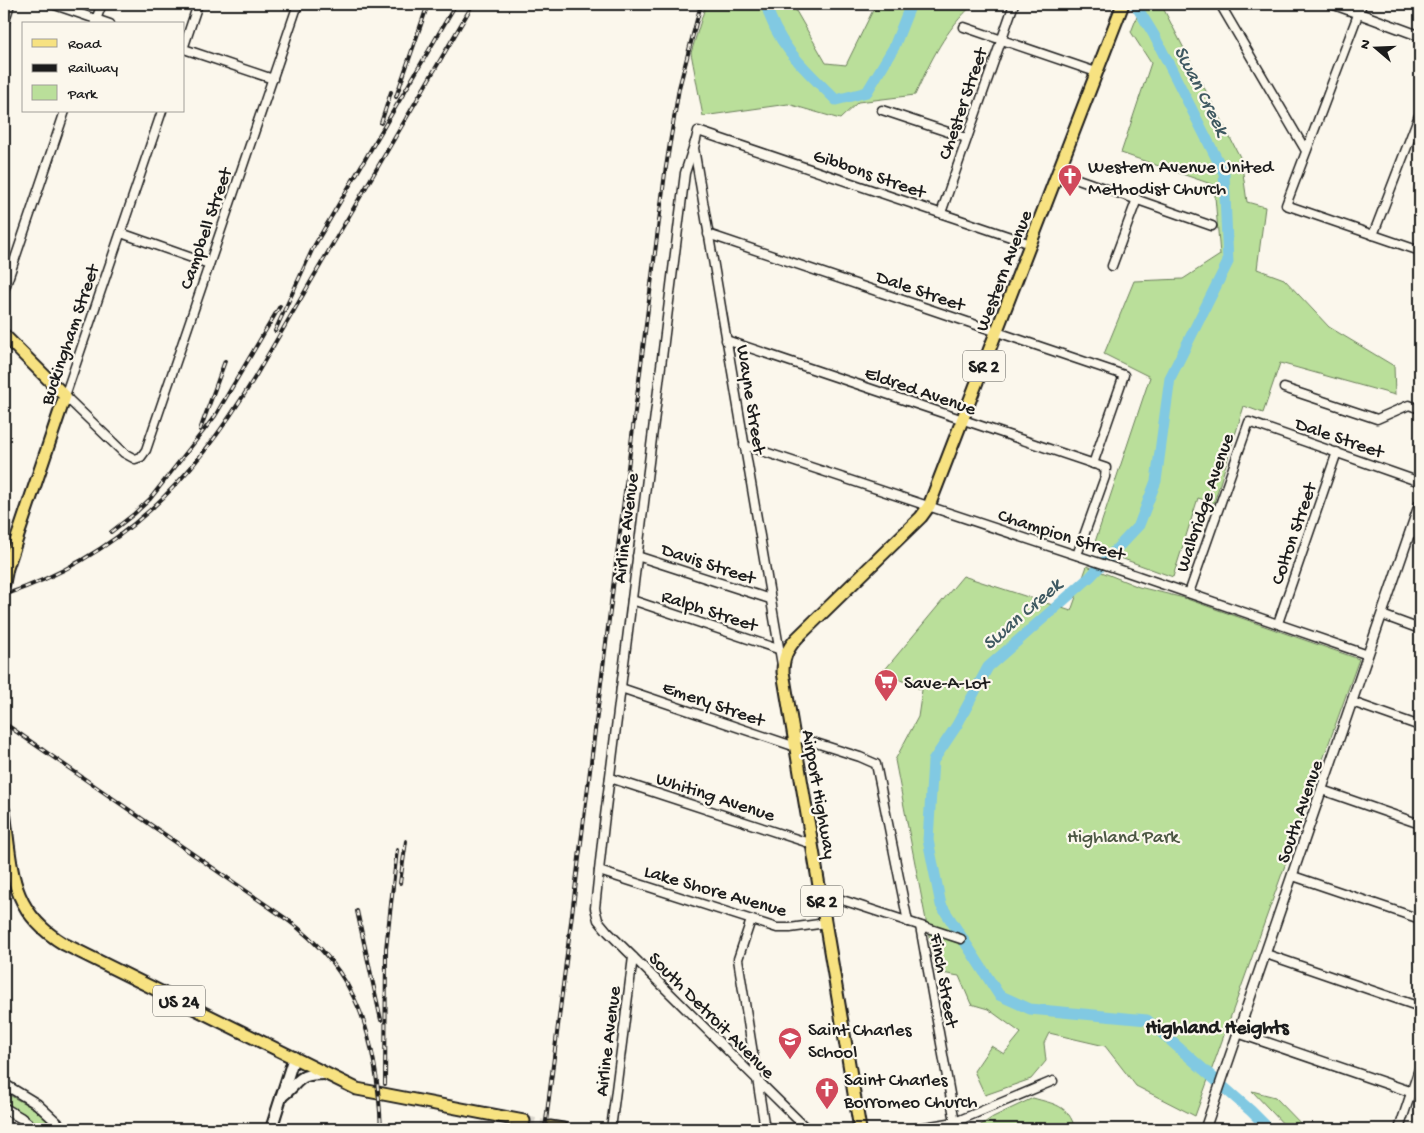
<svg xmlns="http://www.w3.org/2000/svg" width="1424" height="1133" viewBox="0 0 1424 1133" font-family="'Gochi Hand',sans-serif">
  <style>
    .green { fill: #badf9a; stroke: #6b7e5b }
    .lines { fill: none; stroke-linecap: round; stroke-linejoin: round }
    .river { stroke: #81c9e2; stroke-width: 11 }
    .primary-tunnel { stroke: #dad6cd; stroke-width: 11; stroke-dasharray: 11 5.5; stroke-linecap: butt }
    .minor-casing { stroke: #1c1c1c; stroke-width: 11 }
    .tertiary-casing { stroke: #1c1c1c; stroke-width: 12 }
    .secondary-casing { stroke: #1c1c1c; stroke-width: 14 }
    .primary-casing { stroke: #1c1c1c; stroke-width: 15 }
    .minor { stroke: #fbf7ec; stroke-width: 8 }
    .tertiary { stroke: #fbf7ec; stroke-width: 9 }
    .secondary { stroke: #fbf7ec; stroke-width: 10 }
    .primary { stroke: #f7e281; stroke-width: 11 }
    .rail-casing { stroke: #1c1c1c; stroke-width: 4 }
    .rail { stroke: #fbf7ec; stroke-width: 2; stroke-dasharray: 5.5; stroke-linecap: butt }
    .labels { text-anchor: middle; stroke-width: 4.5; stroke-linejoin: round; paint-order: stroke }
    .shield { fill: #fbf7ec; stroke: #5f5e5a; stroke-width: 1 }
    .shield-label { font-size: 18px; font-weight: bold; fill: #1c1c1c }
    .street-label { font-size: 19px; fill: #1c1c1c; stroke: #fbf7ec }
    .poi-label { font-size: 19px; fill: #1c1c1c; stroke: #fbf7ec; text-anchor: start }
    .park-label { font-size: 19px; fill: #4b5642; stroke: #fbf7ec }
    .water-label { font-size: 20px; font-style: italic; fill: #3f5961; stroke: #fbf7ec }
    .neighbourhood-label { font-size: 20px; font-weight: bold; fill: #1c1c1c; stroke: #fbf7ec }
  </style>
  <rect width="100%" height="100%" fill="#fbf7ec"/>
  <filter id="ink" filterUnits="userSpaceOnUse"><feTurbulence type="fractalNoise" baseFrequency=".02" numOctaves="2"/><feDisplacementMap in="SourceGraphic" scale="10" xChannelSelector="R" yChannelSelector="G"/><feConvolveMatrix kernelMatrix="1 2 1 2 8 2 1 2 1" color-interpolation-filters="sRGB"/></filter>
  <g filter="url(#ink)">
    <g class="green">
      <path d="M 706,4 L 792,4 L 826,63 L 846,65 L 876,4 L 974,4 C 946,28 930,62 915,95 L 858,102 L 840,119 L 788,104 L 703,116 L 691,53 Z"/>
      <polygon points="1142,4 1161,4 1241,159 1247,202 1265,207 1257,269 1284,279 1329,327 1394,366 1395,395 1280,363 1263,413 1244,406 1214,503 1198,498 1173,577 1093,548 1150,377 1104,354 1134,281 1183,279 1220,255 1214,185 1121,153 1151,63 1131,32"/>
      <polygon points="1087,566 1139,587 1184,598 1359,659 1195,1116 1136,1086 1105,1046 1049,1033 1044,1043 1046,1061 1031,1079 985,1095 974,1071 991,1046 1004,1054 1021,1033 988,1009 971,1004 959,976 936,972 895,760 918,717 922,690 883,672 963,576 1071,611"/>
      <polygon points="1252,1091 1275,1097 1306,1129 1288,1129"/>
      <polygon points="4,1092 34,1109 56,1129 41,1129 23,1115 4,1104"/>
      <path d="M 1033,1098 C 1054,1104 1069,1105 1075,1129 L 1013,1129 L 1003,1127 L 1000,1129 L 975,1129 L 993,1117 Z"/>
    </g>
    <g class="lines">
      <g class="river">
        <path d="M 766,4 C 777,46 806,70 836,100 L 867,92 L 894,47 L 911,4"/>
        <polyline points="1135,4 1154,35 1224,173 1228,262 1170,378 1156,481 1139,525 1090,577 988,667 957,725 933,761 928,840 941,905 999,995 1030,1009 1147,1020 1251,1111 1269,1129"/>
      </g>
      <polyline class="primary-tunnel" points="524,1121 550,1127"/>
      <g class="minor-casing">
        <g id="minor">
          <polyline points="52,4 110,24"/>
          <polyline points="1220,4 1306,151"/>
          <polyline points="1362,4 1286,205 1420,251"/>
          <polyline points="95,22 102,4"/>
          <polyline points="4,24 10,4"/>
          <polyline points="964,27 1096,72"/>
          <polyline points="184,46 198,4"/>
          <polyline points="184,49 273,79"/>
          <polyline points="882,110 966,138"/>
          <polyline points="162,111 65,396 124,453 135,459 141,457 146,450 298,4"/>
          <polyline points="695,142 685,173 604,824 595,908 598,920 608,932 807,1129"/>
          <polyline points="1058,172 1212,226"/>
          <polyline points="941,213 1014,4"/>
          <polyline points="121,233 209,264"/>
          <polyline points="708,234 1124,375 1093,464"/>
          <polyline points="1373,235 1420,113"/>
          <polyline points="1112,266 1137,199"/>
          <polyline points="4,291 65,111"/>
          <polyline points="726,340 1106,468 1105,477 1077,555"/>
          <polyline points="1284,388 1377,419 1409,405 1420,409"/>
          <polyline points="744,445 1121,570 1368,655"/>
          <polyline points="1410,532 1420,535"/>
          <polyline points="637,556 770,599"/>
          <polyline points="1189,593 1249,422 1420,482"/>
          <polyline points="632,600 778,649"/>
          <polyline points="1382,615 1420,629"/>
          <polyline points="1278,623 1337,452"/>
          <polyline points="782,665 696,160 694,148 698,131 1031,244"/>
          <polyline points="621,688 796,747"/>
          <polyline points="1352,702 1420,726"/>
          <polyline points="794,736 860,757 876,764 908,922"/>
          <polyline points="610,778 812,844"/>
          <polyline points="1322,790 1420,824"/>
          <polyline points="599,871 777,928 790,928 826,923"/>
          <polyline points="1293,876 1420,919"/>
          <polyline points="821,893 961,939"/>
          <polyline points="751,920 738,959 765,1129"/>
          <polyline points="920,926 955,1122"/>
          <polyline points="1266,954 1420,1007"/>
          <polyline points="611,1129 633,957"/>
          <polyline points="912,1129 955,1122 1053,1081"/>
          <polyline points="1399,1129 1420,1066"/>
        </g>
      </g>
      <g class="tertiary-casing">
        <g id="tertiary">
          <polyline points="1333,4 1420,36"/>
          <polyline points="1239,1033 1420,1095"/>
          <polyline points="4,1084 37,1104 64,1129"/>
          <polyline points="4,1108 21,1118 35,1129"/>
          <polyline points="1205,1129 1420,503"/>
        </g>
      </g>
      <g class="secondary-casing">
        <g id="secondary">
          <path d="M 281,1097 C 302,1081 295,1074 325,1074"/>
          <polyline points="271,1129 294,1057"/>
        </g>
      </g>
      <g class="primary-casing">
        <g id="primary">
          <polyline points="4,335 65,396 7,568 4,583"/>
          <path d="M 4,811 C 12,869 9,911 64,944 L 357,1089 L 524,1121"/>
          <polyline points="550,1127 563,1129"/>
          <path d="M 860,1129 L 783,672 C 783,658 787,649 797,638 L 921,517 L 929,506 L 1123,4"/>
        </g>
      </g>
      <use href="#minor" class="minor"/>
      <use href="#tertiary" class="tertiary"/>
      <use href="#secondary" class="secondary"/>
      <use href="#primary" class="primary"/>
      <g class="rail-casing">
        <g id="rail">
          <polyline points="396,97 428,4"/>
          <polyline points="381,123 391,92"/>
          <polyline points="275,331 313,248 456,4"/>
          <polyline points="200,430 225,361"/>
          <polyline points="111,532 134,514 150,499 215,416 280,306"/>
          <path d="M 4,595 C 121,556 193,480 255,377 L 473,4"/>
          <path d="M 4,723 L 285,918 C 360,971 377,1041 381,1129"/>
          <polyline points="400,883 406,841"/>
          <polyline points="357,911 381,1020"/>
          <polyline points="385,1084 386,949 397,850"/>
          <polyline points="545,1129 665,173 679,88 701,4"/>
        </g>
      </g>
      <use href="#rail" class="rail"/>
    </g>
  </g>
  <defs>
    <g id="church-pin" transform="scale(1.25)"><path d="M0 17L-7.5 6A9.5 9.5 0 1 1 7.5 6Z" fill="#d1495b" stroke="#fbf7ec"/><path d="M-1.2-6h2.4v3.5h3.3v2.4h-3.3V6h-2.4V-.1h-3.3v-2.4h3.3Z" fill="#fff"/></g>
    <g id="supermarket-pin" transform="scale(1.25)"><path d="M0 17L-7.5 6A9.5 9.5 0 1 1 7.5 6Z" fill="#d1495b" stroke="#fbf7ec"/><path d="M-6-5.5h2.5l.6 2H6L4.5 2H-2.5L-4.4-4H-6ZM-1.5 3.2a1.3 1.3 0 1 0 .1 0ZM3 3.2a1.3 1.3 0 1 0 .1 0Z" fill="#fff"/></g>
    <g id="school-pin" transform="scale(1.25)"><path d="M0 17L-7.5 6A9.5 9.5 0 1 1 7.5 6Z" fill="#d1495b" stroke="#fbf7ec"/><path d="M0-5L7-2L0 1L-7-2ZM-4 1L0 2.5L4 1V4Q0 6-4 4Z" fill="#fff"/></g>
  </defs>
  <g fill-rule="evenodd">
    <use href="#church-pin" x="1070" y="176"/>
    <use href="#supermarket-pin" x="886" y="681"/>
    <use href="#school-pin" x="790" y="1039"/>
    <use href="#church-pin" x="827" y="1089"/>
  </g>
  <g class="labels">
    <g class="shield">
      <rect x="963" y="350.5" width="42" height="31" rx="4"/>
      <rect x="801" y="885.5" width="42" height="31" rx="4"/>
      <rect x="153" y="985.5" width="52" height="31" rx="4"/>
    </g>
    <g class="shield-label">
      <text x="984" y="372">SR 2</text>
      <text x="822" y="907">SR 2</text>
      <text x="179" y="1007">US 24</text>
    </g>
    <g class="street-label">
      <text transform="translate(961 103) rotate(-71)" y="7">Chester Street</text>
      <text transform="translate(870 172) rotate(19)" y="7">Gibbons Street</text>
      <text transform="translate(204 228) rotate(-71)" y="7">Campbell Street</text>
      <text transform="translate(1002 270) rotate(-69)" y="7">Western Avenue</text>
      <text transform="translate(921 289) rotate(19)" y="7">Dale Street</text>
      <text transform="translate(68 334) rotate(-71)" y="7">Buckingham Street</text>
      <text transform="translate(921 389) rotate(19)" y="7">Eldred Avenue</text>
      <text transform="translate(753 399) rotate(81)" y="7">Wayne Street</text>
      <text transform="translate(1340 436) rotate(19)" y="7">Dale Street</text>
      <text transform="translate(1203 502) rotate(-71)" y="7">Walbridge Avenue</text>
      <text transform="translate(624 528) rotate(-83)" y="7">Airline Avenue</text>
      <text transform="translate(1062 533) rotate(18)" y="7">Champion Street</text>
      <text transform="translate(1292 533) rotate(-71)" y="7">Colton Street</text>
      <text transform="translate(709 562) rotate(18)" y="7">Davis Street</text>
      <text transform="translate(710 609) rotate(18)" y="7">Ralph Street</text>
      <text transform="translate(714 702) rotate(19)" y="7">Emery Street</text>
      <text transform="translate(821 794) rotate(80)" y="7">Airport Highway</text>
      <text transform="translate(716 795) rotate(18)" y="7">Whiting Avenue</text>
      <text transform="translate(1298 811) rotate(-71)" y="7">South Avenue</text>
      <text transform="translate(716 889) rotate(16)" y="7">Lake Shore Avenue</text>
      <text transform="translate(946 980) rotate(80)" y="7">Finch Street</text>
      <text transform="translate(713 1014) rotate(45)" y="7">South Detroit Avenue</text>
      <text transform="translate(606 1041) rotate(-83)" y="7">Airline Avenue</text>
    </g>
    <g class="poi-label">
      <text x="1088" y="172">Western Avenue United<tspan x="1088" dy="22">Methodist Church</tspan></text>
      <text x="904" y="688">Save-A-Lot</text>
      <text x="808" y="1035">Saint Charles<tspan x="808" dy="22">School</tspan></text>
      <text x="844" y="1085">Saint Charles<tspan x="844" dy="22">Borromeo Church</tspan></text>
    </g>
    <g class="park-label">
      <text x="1123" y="842">Highland Park</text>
    </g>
    <g class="water-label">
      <text transform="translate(1203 90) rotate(63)" y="7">Swan Creek</text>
      <text transform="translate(1021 613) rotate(-41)" y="7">Swan Creek</text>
    </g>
    <g class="neighbourhood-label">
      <text x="1217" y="1033">Highland Heights</text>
    </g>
  </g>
  <rect width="1424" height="1133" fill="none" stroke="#fbf7ec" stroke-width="20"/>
  <rect x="10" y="10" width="1404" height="1113" fill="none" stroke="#1c1c1c" stroke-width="2" filter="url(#ink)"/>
  <rect x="22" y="22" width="162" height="90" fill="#fbf7ec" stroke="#a29f99"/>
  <rect x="32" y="39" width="25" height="8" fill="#f7e281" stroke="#a29f99"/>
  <text x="68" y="48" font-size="15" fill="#1c1c1c">Road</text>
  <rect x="32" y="64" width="25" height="8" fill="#1c1c1c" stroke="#a29f99"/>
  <text x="68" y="72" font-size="15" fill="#1c1c1c">Railway</text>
  <rect x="32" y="85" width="25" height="15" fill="#badf9a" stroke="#a29f99"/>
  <text x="68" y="98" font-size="15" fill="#1c1c1c">Park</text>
  <g transform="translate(1376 48) rotate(289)" stroke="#fbf7ec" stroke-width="4" paint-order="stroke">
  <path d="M0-4L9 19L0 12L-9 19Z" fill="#1c1c1c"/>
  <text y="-8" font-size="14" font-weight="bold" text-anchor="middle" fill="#1c1c1c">N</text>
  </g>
</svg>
